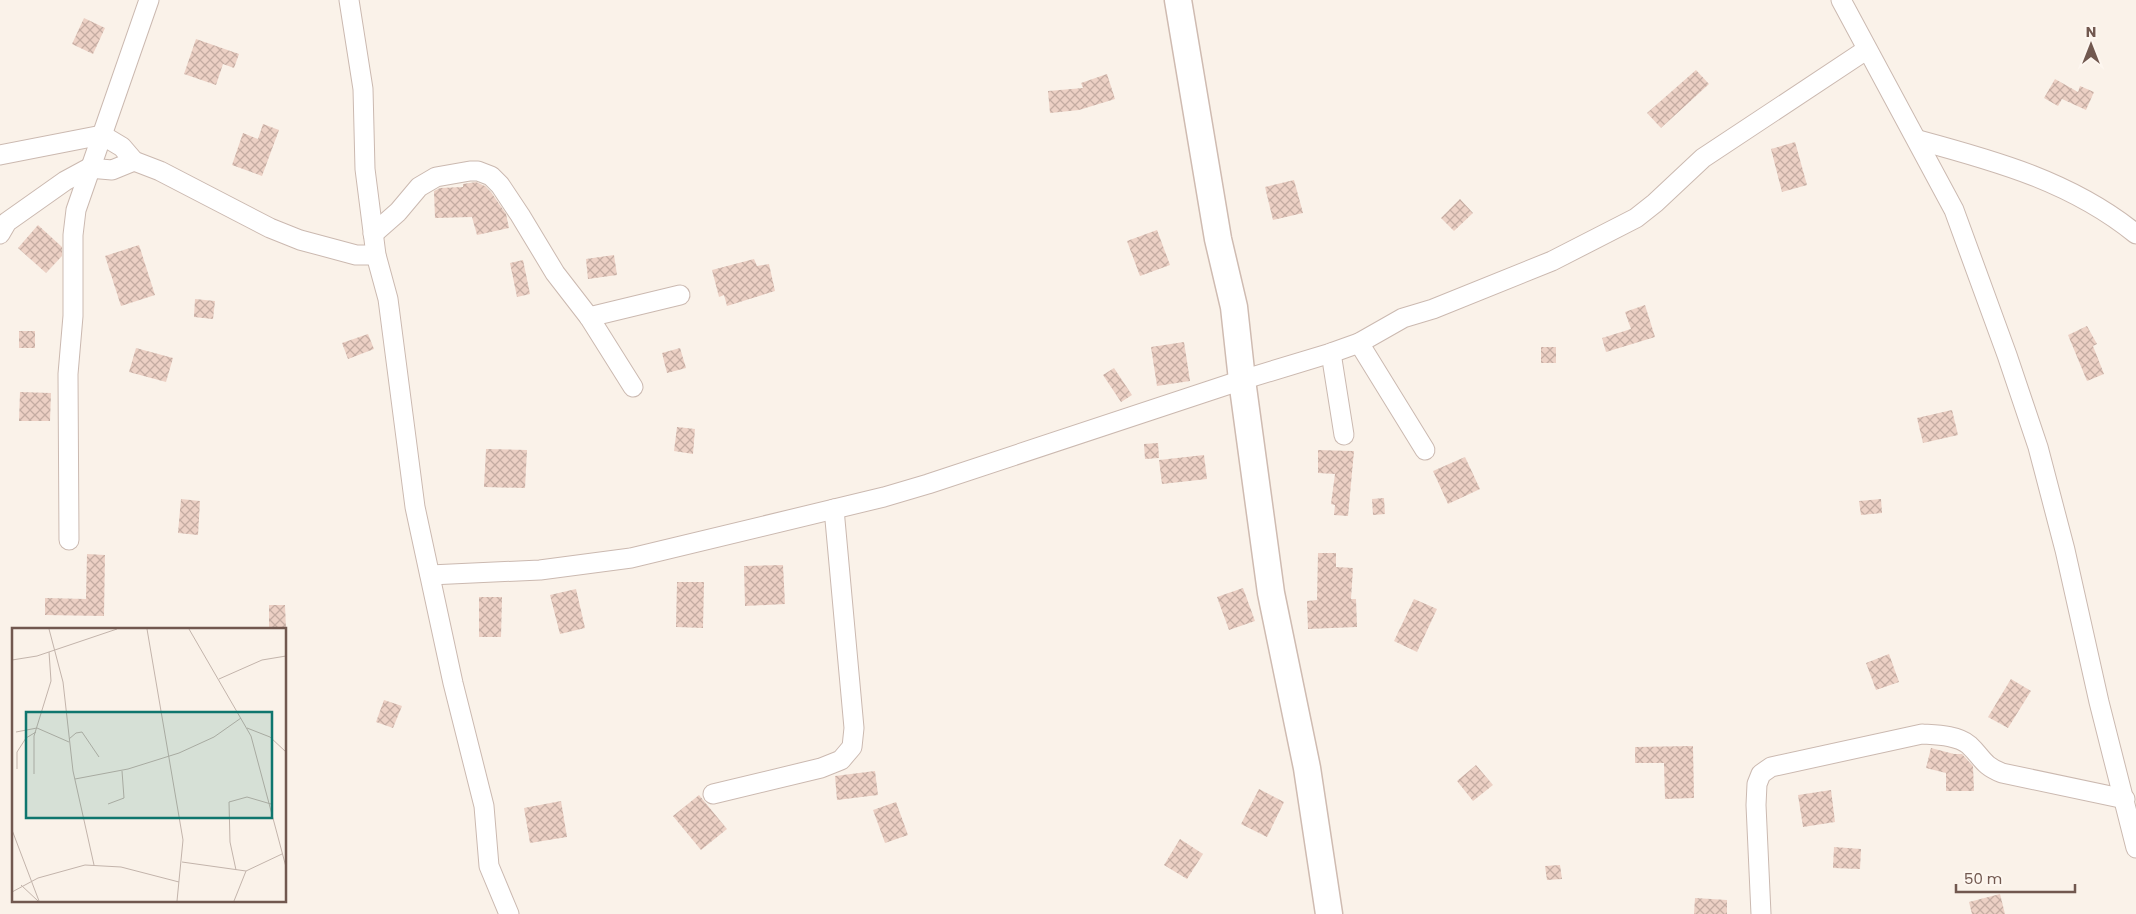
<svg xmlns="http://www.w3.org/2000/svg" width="2136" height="914" viewBox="0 0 2136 914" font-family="Poppins,sans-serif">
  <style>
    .building { fill: url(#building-cross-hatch) }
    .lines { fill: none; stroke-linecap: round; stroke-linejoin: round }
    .street-casing { stroke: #cbb9b0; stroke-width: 21 }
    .secondary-casing { stroke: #cfbbb1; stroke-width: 29 }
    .street { stroke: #fff; stroke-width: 19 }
    .secondary { stroke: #fff; stroke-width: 26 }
    .inset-road { fill: none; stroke: #c3b4ab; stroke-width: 1 }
    .view { fill: #0f766e; fill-opacity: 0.15; stroke: #0f766e; stroke-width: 2.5 }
    .inset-edge { fill: none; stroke: #71584f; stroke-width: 2.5 }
  </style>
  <defs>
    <pattern id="building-cross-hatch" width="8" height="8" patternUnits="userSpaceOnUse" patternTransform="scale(1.25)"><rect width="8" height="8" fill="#ecd0c4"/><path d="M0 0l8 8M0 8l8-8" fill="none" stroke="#c4aca2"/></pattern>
  </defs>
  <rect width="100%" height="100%" fill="#faf2e9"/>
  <g class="building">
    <polygon points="84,18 105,28 93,54 72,44"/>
    <polygon points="196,39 239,54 234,68 223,64 216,85 184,74"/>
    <polygon points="1696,70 1709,84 1661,128 1647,113"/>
    <polygon points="1107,74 1115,99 1079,110 1050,113 1048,91 1083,88 1081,83"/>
    <polygon points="2055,79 2078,92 2080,86 2094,92 2086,110 2062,99 2058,106 2044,98"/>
    <polygon points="263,124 279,130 262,176 232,165 243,133 258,139"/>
    <polygon points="1795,142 1807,185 1782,192 1771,149"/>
    <polygon points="1294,180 1303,213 1273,220 1265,187"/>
    <polygon points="476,182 485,186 491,192 506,214 509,228 477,235 472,217 435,218 434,191 440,188 463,187 463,184"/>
    <polygon points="1460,199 1473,213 1454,231 1441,218"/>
    <polygon points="38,225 62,247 62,256 46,273 18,248"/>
    <polygon points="1157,230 1170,265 1140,276 1127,241"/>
    <polygon points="139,245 155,295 121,306 105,256"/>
    <polygon points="614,255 617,275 588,279 586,259"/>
    <polygon points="754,259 757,266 769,264 775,291 727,306 724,295 719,297 712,270"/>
    <polygon points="523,260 530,294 517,297 510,263"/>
    <polygon points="195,299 215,301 213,319 194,317"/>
    <polygon points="1645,305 1655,337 1606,352 1602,338 1631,329 1625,312"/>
    <polygon points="2087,326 2097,344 2093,346 2104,374 2087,381 2068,335"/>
    <rect x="19" y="331" width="16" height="17"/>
    <polygon points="368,334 374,349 348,359 342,343"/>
    <polygon points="1184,342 1190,381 1157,386 1151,347"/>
    <rect x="1541" y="347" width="15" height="16"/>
    <polygon points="136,348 173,358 166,382 129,372"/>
    <polygon points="680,348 686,368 667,373 662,353"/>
    <polygon points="1114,368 1132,395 1121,402 1103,375"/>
    <polygon points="20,392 51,393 50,421 19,421"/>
    <polygon points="1952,410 1958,435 1923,443 1917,418"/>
    <polygon points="677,427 695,429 693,454 674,451"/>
    <polygon points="1158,443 1159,458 1145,459 1144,444"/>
    <polygon points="486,449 527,450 525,488 484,487"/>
    <polygon points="1318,450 1354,451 1348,516 1334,515 1335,505 1331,504 1335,474 1318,473"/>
    <polygon points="1204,455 1207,479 1162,484 1159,460"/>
    <polygon points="1465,457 1480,489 1448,504 1433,471"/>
    <polygon points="1384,498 1385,514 1373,515 1372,499"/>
    <polygon points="181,499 200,501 198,535 178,533"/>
    <polygon points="1881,499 1882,513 1861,515 1859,501"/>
    <polygon points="1318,553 1336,553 1336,567 1353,568 1351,599 1356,599 1357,627 1308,629 1307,601 1317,600"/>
    <polygon points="87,554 105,555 104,616 45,615 45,598 86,599"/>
    <polygon points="783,565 785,604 745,606 744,566"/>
    <polygon points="677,582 704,582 703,628 676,627"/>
    <polygon points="1243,588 1255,621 1229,630 1217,597"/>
    <polygon points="576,589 585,628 560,634 550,595"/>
    <polygon points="479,597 502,597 501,637 479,637"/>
    <polygon points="1414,599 1437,609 1417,652 1394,641"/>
    <polygon points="269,605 285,605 286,629 269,629"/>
    <polygon points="1889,654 1899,682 1876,690 1866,663"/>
    <polygon points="2011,679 2031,691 2008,728 1988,717"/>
    <polygon points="384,700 402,706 393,728 376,722"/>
    <polygon points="1693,746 1694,798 1665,799 1664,763 1635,763 1635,747"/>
    <polygon points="1931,748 1954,754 1962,754 1973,766 1974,791 1946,791 1946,773 1926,768"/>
    <polygon points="1476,765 1493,785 1473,801 1457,781"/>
    <polygon points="875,771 878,795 837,800 835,776"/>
    <polygon points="1259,789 1284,802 1267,837 1241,824"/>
    <polygon points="1831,790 1835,822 1803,827 1798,795"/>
    <polygon points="699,795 727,829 701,850 673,816"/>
    <polygon points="561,801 567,837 530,843 524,808"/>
    <polygon points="896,802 908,835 885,843 873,810"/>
    <polygon points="1180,839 1203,854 1187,879 1164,865"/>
    <polygon points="1834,847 1861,849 1860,869 1833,868"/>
    <polygon points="1560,865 1562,879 1547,880 1545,866"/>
    <polygon points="2000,894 2005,914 1972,914 1969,902"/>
    <polygon points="1695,898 1727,900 1727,914 1694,914"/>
  </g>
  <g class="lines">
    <g class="street-casing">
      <g id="street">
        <polyline points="349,0 363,89 365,169 376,255 388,299 415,507 453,683 484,806 489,866 509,914"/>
        <polyline points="1841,0 1954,210 2007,355 2038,447 2065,550 2099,702 2136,848"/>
        <path d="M 1918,140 C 1996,161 2072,182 2136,234"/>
        <polyline points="0,155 102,135 122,147 134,161 160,171 270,228 300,240 356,255 376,255"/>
        <polyline points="0,234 7,222 65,181 89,168 112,170 134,161"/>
        <polyline points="373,234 398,212 419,187 436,177 470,171 478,171 491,176 500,185 520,215 555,273 589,317 633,387"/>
        <polyline points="589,317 680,295"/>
        <polyline points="1359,343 1425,450"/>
        <polyline points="1331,353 1344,435"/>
        <polyline points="69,540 68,374 73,316 73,235 76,210 149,0"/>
        <polyline points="430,575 540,570 631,558 884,497 928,484 1242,380 1331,353 1359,343 1403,318 1433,309 1552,261 1636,218 1655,203 1703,158 1866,50"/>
        <polyline points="713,794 821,768 841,760 852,747 854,728 834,509"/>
        <path d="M 1761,914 L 1756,805 L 1757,784 L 1761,774 L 1771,767 L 1922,734 C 1936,735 1957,735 1969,745 C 1983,758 1982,765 2002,773 L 2125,799"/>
      </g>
    </g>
    <g class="secondary-casing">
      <polyline id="secondary" points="1178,0 1218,239 1234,307 1242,380 1271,593 1307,768 1329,914"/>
    </g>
    <use href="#street" class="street"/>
    <use href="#secondary" class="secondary"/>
  </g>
  <g transform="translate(12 628)">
    <rect width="274" height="274" fill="#faf2e9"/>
    <path class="inset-road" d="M 37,1 L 51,54 L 61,143 L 82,237M 135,1 L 171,212 L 165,273M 177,1 L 239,108 L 274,239M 0,32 L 25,28 L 105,1M 207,51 L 250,32 L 274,28M 235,100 L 258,109 L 274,124M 4,104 L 25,100 L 57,114M 57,111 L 64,105 L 70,104 L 87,129M 5,141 L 5,124 L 14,110 L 24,104M 22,146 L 22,108 L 39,53 L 37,24M 63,151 L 116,141 L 167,125 L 202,109 L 229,90M 96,176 L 112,170 L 110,143M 0,202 L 27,273M 170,234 L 234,243 L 270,226M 224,242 L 218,214 L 217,174 L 235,169 L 259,176M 9,257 L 26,273M 0,264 L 26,250 L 73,237 L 109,239 L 167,254M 222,273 L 234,243"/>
    <path class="view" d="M 14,84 L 260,84 L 260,190 L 14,190 Z"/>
    <rect width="274" height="274" class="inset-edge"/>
  </g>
  <g transform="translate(2091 45)" stroke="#fdf6ef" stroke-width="4" paint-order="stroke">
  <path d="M0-4L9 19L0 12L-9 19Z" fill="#71584f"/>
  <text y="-8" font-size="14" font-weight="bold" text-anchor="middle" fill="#71584f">N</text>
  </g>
  <path d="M1956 884v8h119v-8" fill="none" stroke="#71584f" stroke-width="2.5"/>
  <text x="1964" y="884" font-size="15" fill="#71584f" stroke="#fdf6ef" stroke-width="4" paint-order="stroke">50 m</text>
</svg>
